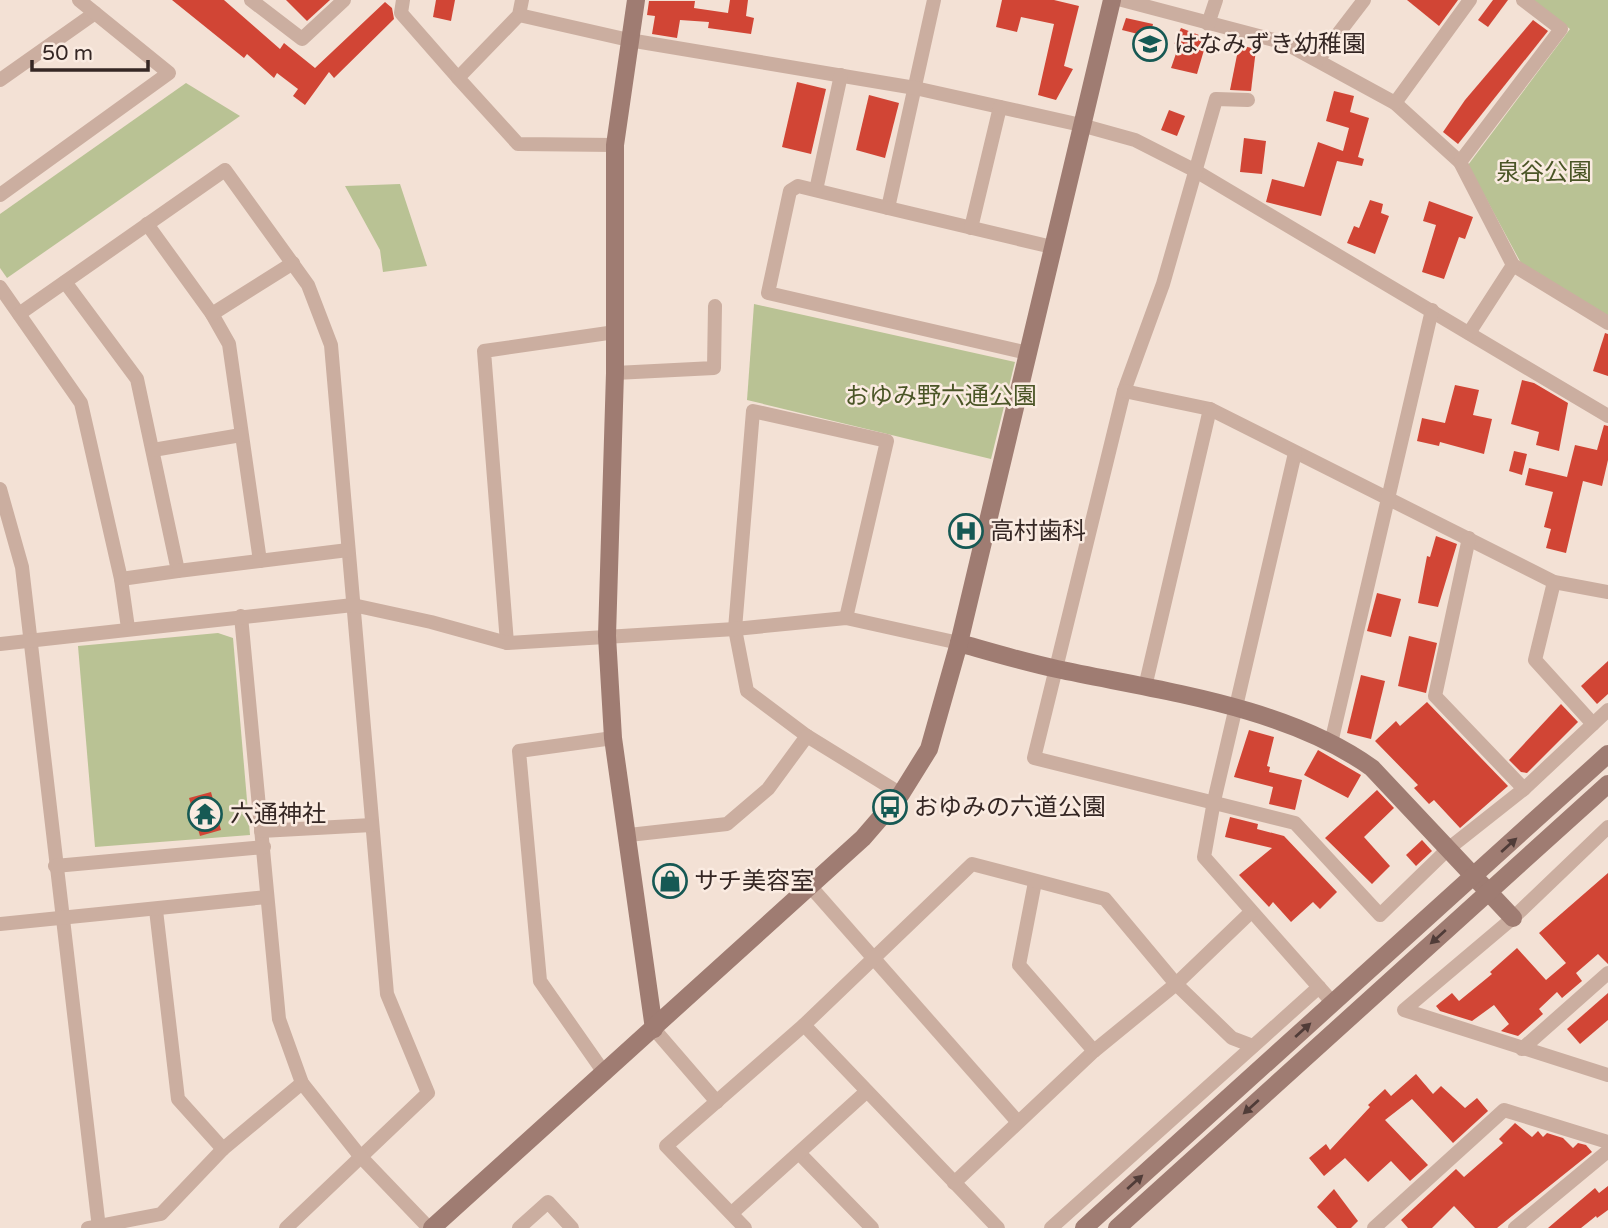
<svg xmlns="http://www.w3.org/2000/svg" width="1608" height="1228" viewBox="0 0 1608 1228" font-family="'Varela Round','Noto Sans JP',sans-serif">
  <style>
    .green { fill: #b9c294 }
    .building { fill: #d14535 }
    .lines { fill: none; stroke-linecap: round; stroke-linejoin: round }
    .street { stroke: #cbaea0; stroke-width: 14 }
    .secondary { stroke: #9f7c72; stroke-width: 18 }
    .oneway { fill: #503c38 }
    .labels { text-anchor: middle; stroke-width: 5; stroke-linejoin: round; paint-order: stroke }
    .poi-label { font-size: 24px; fill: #352724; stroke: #faebe1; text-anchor: start }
    .park-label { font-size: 24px; fill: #4a5526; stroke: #faebe1 }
  </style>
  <rect width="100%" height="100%" fill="#f3e1d5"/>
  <g class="green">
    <polygon points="1532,0 1608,0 1608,317 1522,265 1468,165 1570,29"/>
    <polygon points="186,83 240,116 7,278 0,268 0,214"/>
    <polygon points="400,184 427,266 383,272 380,250 345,186"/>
    <polygon points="754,304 1015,362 991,459 747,400"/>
    <polygon points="218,633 233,638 250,835 95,847 78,646"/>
  </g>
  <g class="building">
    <polygon points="172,0 224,0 280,49 284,43 315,68 385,2 392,8 394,19 334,78 329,72 305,105 293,96 298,89 277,73 274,78 247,54 244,58"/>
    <polygon points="286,0 330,0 307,21"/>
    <polygon points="436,0 455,0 451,21 433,17"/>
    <polygon points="730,0 748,0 746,16 754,18 751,34 708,28 709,22 680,20 677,38 652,34 655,16 647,15 649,1 695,1 694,8 728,13"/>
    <polygon points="1002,0 1054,0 1079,6 1064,66 1073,69 1056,100 1038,95 1054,24 1021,17 1017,32 996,27"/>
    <polygon points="1407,0 1458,0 1439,26"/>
    <polygon points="1493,0 1508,0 1488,27 1478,20"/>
    <polygon points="1126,18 1153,24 1150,37 1122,30"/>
    <polygon points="1533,20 1548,31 1458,144 1443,132 1465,100"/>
    <polygon points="1181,28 1204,37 1198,48 1204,50 1197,74 1171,68 1179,45 1174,44"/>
    <polygon points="1239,45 1256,49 1251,91 1230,90"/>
    <polygon points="797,82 826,89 811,154 782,147"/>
    <polygon points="1334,91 1354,96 1350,112 1369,118 1358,157 1364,159 1362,166 1337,161 1321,216 1266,202 1272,179 1304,187 1318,142 1343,151 1349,128 1326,121"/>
    <polygon points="869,95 899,103 885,158 856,150"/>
    <polygon points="1169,110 1185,116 1177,136 1161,130"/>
    <polygon points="1244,138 1266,141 1262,174 1240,172"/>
    <polygon points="1370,200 1383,204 1381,213 1389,216 1375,254 1347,243 1354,226 1359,228"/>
    <polygon points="1429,201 1473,217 1465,239 1459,237 1444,279 1422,272 1436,225 1423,221"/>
    <polygon points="1605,333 1608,334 1608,376 1593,371"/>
    <polygon points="1522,380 1534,383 1568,403 1559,451 1536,445 1539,432 1511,424"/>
    <polygon points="1455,385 1479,390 1473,415 1492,419 1484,454 1440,442 1439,446 1417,441 1422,418 1445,423"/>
    <polygon points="1604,425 1608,426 1608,460 1602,486 1583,481 1566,553 1546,548 1551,529 1544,527 1553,492 1525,485 1529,468 1567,477 1575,445 1597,450"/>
    <polygon points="1514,451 1527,454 1522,475 1509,471"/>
    <polygon points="1436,536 1457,544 1438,607 1418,603 1427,556 1430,557"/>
    <polygon points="1377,593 1401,599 1391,637 1367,631"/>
    <polygon points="1409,636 1437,643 1426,693 1398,686"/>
    <polygon points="1608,661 1608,694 1597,704 1581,686"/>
    <polygon points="1361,675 1385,681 1371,739 1347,733"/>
    <polygon points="1427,702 1508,786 1460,828 1434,800 1429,804 1414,788 1418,785 1375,741 1396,721 1400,726"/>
    <polygon points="1561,704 1578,722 1527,773 1521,772 1509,760"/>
    <polygon points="1249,730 1274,737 1267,766 1270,767 1269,772 1302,780 1295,810 1269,804 1273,787 1234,777"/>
    <polygon points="1318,750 1361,775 1348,798 1304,775"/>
    <polygon points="1377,790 1394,808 1364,837 1390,866 1372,884 1325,838"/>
    <polygon points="211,792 221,830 200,836 189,798"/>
    <polygon points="1230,817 1258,824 1257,829 1284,836 1337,892 1320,909 1313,902 1291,922 1273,902 1269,907 1239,875 1272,848 1225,837"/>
    <polygon points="1422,840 1432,851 1416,866 1406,855"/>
    <polygon points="1608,873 1608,964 1598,954 1576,973 1582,981 1562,998 1557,992 1539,1009 1543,1014 1518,1036 1501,1031 1509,1024 1494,1005 1472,1021 1440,1011 1436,1006 1452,993 1459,1001 1492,974 1490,972 1517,948 1546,980 1566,963 1539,933"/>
    <polygon points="1608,993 1608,1020 1580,1044 1567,1029"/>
    <polygon points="1416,1074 1433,1094 1441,1086 1465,1108 1477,1098 1488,1111 1453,1143 1412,1099 1385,1120 1428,1165 1410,1181 1391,1161 1368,1182 1345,1158 1324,1176 1309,1158 1326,1144 1330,1150 1370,1107 1368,1105 1385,1089 1391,1096"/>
    <polygon points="1515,1123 1532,1137 1538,1131 1543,1137 1547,1133 1563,1138 1573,1148 1578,1143 1586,1145 1592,1152 1497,1228 1475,1228 1454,1206 1432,1228 1408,1228 1401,1220 1456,1169 1464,1177 1503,1143 1499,1139"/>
    <polygon points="1608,1186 1608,1210 1597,1218 1596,1216 1581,1228 1548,1228 1595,1188 1599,1193"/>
    <polygon points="1334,1189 1358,1221 1351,1228 1337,1228 1317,1207"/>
  </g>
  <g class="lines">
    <g class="street">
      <polyline points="251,0 302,39 344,0"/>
      <polyline points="403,0 401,13 458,78"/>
      <polyline points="522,0 519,15 458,78 518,144 615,145"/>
      <polyline points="934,0 888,208 798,186 790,191 768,293 1028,353"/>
      <polyline points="1122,0 1285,43 1395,103 1460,162 1513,265 1608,323"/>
      <polyline points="519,15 629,40 915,88 1081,125 1135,140 1194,170 1608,416"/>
      <polyline points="1208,24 1216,0"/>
      <polyline points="1318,60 1364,0"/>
      <polyline points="0,80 95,13"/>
      <polyline points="1248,100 1216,99 1163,284 1124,391 1034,758 1295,823 1380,915 1448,849 1524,789 1608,710"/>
      <polyline points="1395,103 1470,0"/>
      <polyline points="1460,162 1561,29 1523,0"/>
      <polyline points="816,190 841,75"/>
      <polyline points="0,195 169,73 79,0"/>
      <polyline points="888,208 1052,247"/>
      <polyline points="147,224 212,314 229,344 260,561"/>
      <polyline points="971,228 1000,107"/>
      <polyline points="65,282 137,379 178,571 121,579"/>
      <polyline points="0,287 81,403 121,579 128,628"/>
      <polyline points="19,314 225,170 308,285 331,345 387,994 428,1093 286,1228"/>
      <polyline points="212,314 293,263"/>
      <polyline points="1469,333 1513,265"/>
      <polyline points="615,373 714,368 715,306"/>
      <polyline points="1124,391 1210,409 1554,582 1608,592"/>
      <polyline points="153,450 241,435"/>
      <polyline points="1295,453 1214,801 1204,857 1333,1003"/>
      <polyline points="0,489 22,567 99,1228"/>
      <polyline points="1469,538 1435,696 1524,789"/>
      <polyline points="178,571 348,550"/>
      <polyline points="1554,582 1535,660 1593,724"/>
      <polyline points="241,616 279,1019 302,1083 360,1156 429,1228"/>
      <polyline points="846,618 887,441 753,411 735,629 747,691 807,736 901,794"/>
      <polyline points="507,643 484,351 615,332"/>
      <polyline points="0,644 353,605 431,622 507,643 735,629 846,618 959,643"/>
      <polyline points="1145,687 1210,409"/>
      <polyline points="1331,743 1432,310"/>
      <polyline points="1608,827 1513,918 1404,1010 1608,1075"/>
      <polyline points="261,831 372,825"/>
      <polyline points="629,835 727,824 768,789 807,736"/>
      <polyline points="55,866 264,847"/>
      <polyline points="1035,882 1019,965 1094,1051"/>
      <polyline points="810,886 1017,1121"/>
      <polyline points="156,910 178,1099 223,1149"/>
      <polyline points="0,924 267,897"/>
      <polyline points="804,1025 998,1228"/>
      <polyline points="654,1029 717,1102"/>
      <polyline points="1522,1049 1608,973"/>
      <polyline points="605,1074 540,981 519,751 613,738"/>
      <polyline points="800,1154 872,1228"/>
      <polyline points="954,1183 1094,1051 1176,984 1251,912"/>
      <polyline points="732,1213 866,1092"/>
      <polyline points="88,1228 161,1214 223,1149 302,1083"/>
      <polyline points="519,1228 548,1202 572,1228"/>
      <polyline points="745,1228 666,1146 804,1025 972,864 1105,899 1176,984 1232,1038 1253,1046"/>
      <polyline points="1051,1228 1319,987"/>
      <polyline points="1374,1228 1504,1110 1608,1142"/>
      <polyline points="1515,1228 1608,1151"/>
    </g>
    <g class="secondary">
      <polyline points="636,0 615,145 615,373 607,636 613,738 654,1029"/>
      <path d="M 959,643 C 991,652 1024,662 1057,669 C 1160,691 1286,706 1372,768 L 1513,918"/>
      <polyline points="432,1228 863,838 901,794 929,749 959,643 1112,0"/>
      <polyline points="1084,1228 1608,754"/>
      <polyline points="1117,1228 1608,784"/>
    </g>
  </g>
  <defs><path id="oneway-solid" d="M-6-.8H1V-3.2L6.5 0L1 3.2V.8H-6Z" transform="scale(1.75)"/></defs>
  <g class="oneway">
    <use href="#oneway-solid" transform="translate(1509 845) rotate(-42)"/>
    <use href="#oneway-solid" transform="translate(1438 937) rotate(138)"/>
    <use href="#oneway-solid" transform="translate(1303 1030) rotate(-42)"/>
    <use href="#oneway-solid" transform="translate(1251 1107) rotate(138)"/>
    <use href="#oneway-solid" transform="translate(1135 1182) rotate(-42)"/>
  </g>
  <defs>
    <g id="school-ring" transform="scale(1.75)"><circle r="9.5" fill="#faebe1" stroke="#165954" stroke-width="1.5"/><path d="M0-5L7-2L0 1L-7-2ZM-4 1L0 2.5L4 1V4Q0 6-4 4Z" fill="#165954"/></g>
    <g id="hospital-ring" transform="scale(1.75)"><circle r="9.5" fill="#faebe1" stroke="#165954" stroke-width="1.5"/><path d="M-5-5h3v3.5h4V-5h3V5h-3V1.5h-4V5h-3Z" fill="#165954"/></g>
    <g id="bus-ring" transform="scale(1.75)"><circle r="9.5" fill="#faebe1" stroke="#165954" stroke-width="1.5"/><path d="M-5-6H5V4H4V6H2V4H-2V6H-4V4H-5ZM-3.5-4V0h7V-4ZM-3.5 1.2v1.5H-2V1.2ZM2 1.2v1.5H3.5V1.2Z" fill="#165954"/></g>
    <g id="temple-ring" transform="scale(1.75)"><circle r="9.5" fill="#faebe1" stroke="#165954" stroke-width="1.5"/><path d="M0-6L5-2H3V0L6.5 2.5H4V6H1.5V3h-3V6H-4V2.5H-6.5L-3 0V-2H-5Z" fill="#165954"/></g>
    <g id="shop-ring" transform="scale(1.75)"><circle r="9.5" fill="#faebe1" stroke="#165954" stroke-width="1.5"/><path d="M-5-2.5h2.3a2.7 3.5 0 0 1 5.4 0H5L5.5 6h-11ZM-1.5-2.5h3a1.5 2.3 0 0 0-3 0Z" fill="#165954"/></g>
  </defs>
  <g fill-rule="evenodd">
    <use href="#school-ring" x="1150" y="44"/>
    <use href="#hospital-ring" x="966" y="531"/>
    <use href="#bus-ring" x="890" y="807"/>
    <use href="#temple-ring" x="205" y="814"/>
    <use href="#shop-ring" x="670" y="881"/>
  </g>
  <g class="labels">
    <g class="poi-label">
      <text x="1174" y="52">はなみずき幼稚園</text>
      <text x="990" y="539">高村歯科</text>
      <text x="914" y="815">おゆみの六道公園</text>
      <text x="230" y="822">六通神社</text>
      <text x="694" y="889">サチ美容室</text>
    </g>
    <g class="park-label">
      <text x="1544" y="180">泉谷公園</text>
      <text x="941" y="404">おゆみ野六通公園</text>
    </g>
  </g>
  <path d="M32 60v10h116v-10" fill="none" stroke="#352724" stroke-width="3.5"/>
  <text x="42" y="60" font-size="21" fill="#352724" stroke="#faebe1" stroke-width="5" paint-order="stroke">50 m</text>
</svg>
